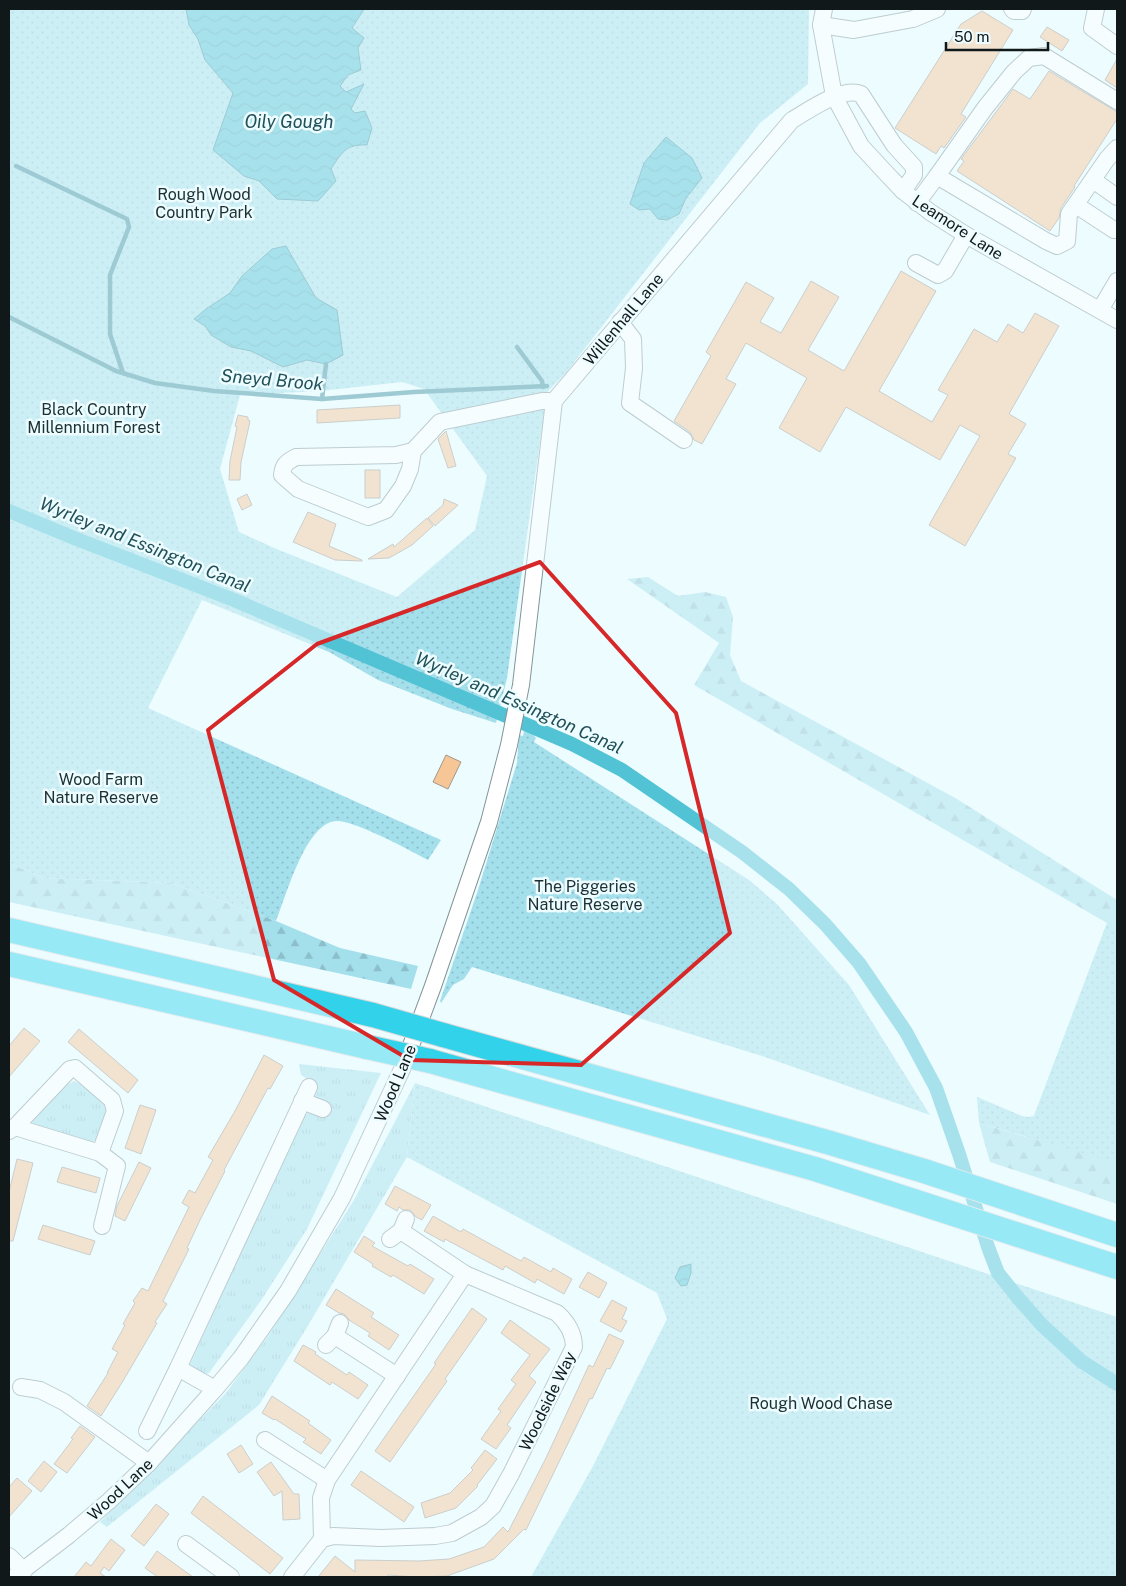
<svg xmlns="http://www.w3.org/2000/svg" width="1126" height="1586" viewBox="0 0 1126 1586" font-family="'Public Sans',sans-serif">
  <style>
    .grass { fill: url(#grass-tufts) }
    .forest { fill: url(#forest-firs) }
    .park { fill: url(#park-dots); fill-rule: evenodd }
    .water { fill: url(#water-waves); stroke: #3e8f9d }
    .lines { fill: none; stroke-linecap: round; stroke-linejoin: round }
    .stream { stroke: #3e8f9d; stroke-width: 4.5 }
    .canal { stroke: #52c2d5; stroke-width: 14 }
    .building { fill: #f7c697; stroke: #a2978c }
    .minor-casing { stroke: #839497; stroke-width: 18 }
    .highway-casing { stroke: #d9dada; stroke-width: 26 }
    .minor { stroke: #fff; stroke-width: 16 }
    .highway { stroke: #32d2ea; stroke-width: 24 }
    .highway-bridge-casing { stroke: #d9dada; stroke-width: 26; stroke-linecap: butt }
    .highway-bridge { stroke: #32d2ea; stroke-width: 24 }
    .marked { fill: none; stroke: #d62828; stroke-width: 4; stroke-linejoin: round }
    .labels { text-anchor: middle; stroke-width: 5; stroke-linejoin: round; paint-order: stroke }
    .park-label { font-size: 16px; fill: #1c3034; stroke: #edfcff }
    .street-label { font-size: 16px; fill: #111819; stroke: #edfcff }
    .water-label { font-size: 18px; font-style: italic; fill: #205058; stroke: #edfcff }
  </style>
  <defs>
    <pattern id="grass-tufts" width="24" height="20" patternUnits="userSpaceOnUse" patternTransform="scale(1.25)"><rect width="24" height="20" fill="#a4e0ec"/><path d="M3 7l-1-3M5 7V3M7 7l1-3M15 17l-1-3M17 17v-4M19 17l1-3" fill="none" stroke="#8cbfca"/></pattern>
    <pattern id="forest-firs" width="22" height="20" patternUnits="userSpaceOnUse" patternTransform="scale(1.25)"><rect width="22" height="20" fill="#a4e0ec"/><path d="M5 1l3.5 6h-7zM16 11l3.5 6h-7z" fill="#8cbfca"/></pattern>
    <pattern id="park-dots" width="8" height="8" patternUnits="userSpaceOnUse" patternTransform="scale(1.25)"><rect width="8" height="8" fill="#a4e0ec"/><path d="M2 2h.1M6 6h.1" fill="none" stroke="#8cbfca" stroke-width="1.8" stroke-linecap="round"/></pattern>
    <pattern id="water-waves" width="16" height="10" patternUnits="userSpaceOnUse" patternTransform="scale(1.25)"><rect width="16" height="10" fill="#52c2d5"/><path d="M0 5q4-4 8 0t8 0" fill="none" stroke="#46a6b6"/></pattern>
  </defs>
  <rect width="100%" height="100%" fill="#edfcff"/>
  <g class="grass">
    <polygon points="299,1064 381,1073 307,1229 262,1299 209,1373 202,1375 194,1372 190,1364 303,1115 326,1107 315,1096 318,1086 301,1075"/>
    <polygon points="74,1081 95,1092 108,1107 99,1138 89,1144 30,1128 33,1121 58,1090"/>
    <polygon points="415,1083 407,1157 306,1329 259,1405 107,1527 100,1522 225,1394 269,1335 354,1200"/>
  </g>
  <g class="forest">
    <polygon points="648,577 678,596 705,592 726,597 733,617 730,655 741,681 957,799 1117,900 1117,1204 990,1162 979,1123 1026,1137 1107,923 694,685 719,643 627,579"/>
    <polygon points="9,863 44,878 171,883 276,921 340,948 418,966 411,989 9,902"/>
  </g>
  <g class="park">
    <path d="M 9,9 L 809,9 L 808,84 L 760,123 L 565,374 L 547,392 L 507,678 L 496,723 L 452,709 L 378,680 L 329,652 L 202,600 L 148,708 L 441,840 L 428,860 C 409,850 356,821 337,821 C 306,821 286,897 276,921 L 171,883 L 44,878 L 9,863 ZM 402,382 L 424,389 L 487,476 L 475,530 L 397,597 L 279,550 L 239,532 L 220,469 L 240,395 L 321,391 Z"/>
    <polygon points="525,726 536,738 534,742 749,880 777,904 849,985 930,1115 762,1056 472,967 464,979 453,985 441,1003 440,1001 478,890 517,763 519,735 523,736"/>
    <polygon points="1107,923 1117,929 1117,1163 979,1123 977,1097 1022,1116 1028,1117 1034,1116"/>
    <polygon points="415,1083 1117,1317 1117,1577 531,1577 593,1466 667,1319 657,1293 407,1157"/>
  </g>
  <g class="water">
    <path d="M 186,9 L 364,9 L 352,28 L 364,38 L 358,48 L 361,70 L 348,75 L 340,86 L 346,92 L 364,84 L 351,109 L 355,113 L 365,111 L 372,128 L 367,145 C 346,144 342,152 331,169 L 336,181 L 318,201 L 277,199 L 259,181 L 244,176 L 213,150 L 233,93 L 205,60 L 198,39 L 189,25 Z"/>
    <polygon points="666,137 692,158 702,178 686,198 679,214 667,220 658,219 650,209 639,210 630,204 644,163"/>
    <polygon points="286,246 316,298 337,310 343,355 326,364 307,360 283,367 251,351 231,347 211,335 205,326 194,319 206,309 230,293 242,276 272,249"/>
    <polygon points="691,1264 691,1273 687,1285 681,1286 675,1278 680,1267"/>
  </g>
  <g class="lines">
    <g class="stream">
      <polyline points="16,166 127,219 129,227 110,275 110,334 123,373"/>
      <polyline points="9,317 116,371 155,383 214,391 322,399 414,392 547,386"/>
      <polyline points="517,347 542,381 543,387"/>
      <polyline points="322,399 326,364"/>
    </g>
    <polyline class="canal" points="9,511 74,538 234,600 572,744 622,770 742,852 789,889 825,924 859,963 906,1032 936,1088 959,1154 988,1247 998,1273 1018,1298 1042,1325 1081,1361 1117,1384"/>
  </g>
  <g class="building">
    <polygon points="982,11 1013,30 961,114 966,117 944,148 941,146 936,154 895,128 961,24"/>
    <polygon points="1047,27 1069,40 1062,51 1040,37"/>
    <polygon points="1117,59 1117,88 1105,80"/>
    <polygon points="1049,71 1117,112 1117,119 1074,186 1075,187 1061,208 1059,218 1050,231 957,171 964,161 961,159 1013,89 1030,99"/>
    <polygon points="901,271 936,291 879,391 932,422 948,395 938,390 974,329 997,342 1008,324 1023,333 1035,313 1059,326 1009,414 1026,424 1008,454 1016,458 965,546 929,525 980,436 960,425 940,460 846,407 820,452 779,428 807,378 746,343 726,379 736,384 702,444 694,440 690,432 674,421 711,356 706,352 746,282 774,298 760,322 781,333 811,281 839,297 808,350 844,371"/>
    <polygon points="400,405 400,418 317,423 317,410"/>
    <polygon points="238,415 248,417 248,420 250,421 241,462 240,480 229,480 230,461 237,427 235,426"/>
    <polygon points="446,431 456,466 448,468 438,439"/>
    <rect x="365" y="470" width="15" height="28"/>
    <polygon points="247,494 252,505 242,510 237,499"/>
    <polygon points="444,499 458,505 435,526 428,518 443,505"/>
    <polygon points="308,512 336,524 329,546 362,560 362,561 335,560 293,542"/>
    <polygon points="427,518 433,526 412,545 389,558 368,559 393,544 394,547"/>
    <polygon points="446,755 461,762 448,789 433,782"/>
    <polygon points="24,1028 40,1041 9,1077 9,1046"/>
    <polygon points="79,1029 138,1080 128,1093 68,1042"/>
    <polygon points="264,1055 283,1066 270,1089 268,1088 224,1170 225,1171 200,1220 187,1248 189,1249 163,1301 167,1304 155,1322 157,1323 123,1381 101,1416 87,1406 108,1373 107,1373 118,1352 112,1349 125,1325 123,1324 135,1303 133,1301 142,1288 148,1291 189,1207 182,1203 189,1190 195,1193 213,1160 208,1157 235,1111"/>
    <polygon points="140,1105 156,1110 141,1154 125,1148"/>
    <polygon points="17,1159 33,1163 13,1241 9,1241 9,1192"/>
    <polygon points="139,1162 151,1168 125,1221 115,1216 117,1206"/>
    <polygon points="62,1167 100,1178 96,1193 57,1182"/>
    <polygon points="395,1186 431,1205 422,1220 416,1217 410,1210 403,1210 399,1207 397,1211 385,1204"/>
    <polygon points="433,1216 461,1232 463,1229 521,1261 524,1257 551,1272 553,1268 572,1279 564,1294 537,1279 535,1283 505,1266 503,1270 445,1239 444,1242 424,1231"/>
    <polygon points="43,1225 95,1241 90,1255 38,1239"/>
    <polygon points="364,1236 375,1243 372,1246 408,1266 410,1264 434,1279 424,1294 393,1275 391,1277 372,1266 373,1264 354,1252"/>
    <polygon points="588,1272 607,1283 599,1298 579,1287"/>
    <polygon points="336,1289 374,1313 371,1317 399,1335 389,1350 368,1336 370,1333 349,1320 344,1314 339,1313 326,1305"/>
    <polygon points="612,1300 627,1308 622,1319 627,1321 621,1332 600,1321"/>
    <polygon points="472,1308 487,1319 445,1379 447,1381 390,1462 375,1451 436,1364 434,1363"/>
    <polygon points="510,1320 550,1349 529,1376 536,1382 507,1425 511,1428 496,1449 481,1439 501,1411 498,1409 516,1384 511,1380 530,1355 501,1333"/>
    <polygon points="609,1334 624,1341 610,1369 607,1368 592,1399 590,1398 526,1530 524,1529 494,1559 447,1576 417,1577 388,1575 388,1577 318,1577 335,1556 355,1572 355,1560 419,1561 449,1559 484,1547 503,1527 508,1532 546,1458 589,1365 593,1367"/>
    <polygon points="303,1345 316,1352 315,1354 347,1375 349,1372 368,1385 358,1399 332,1382 330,1385 294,1361"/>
    <polygon points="272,1396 310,1421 308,1423 331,1440 321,1454 303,1442 306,1439 275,1419 274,1420 262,1413"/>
    <polygon points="80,1426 95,1437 67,1473 54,1464 73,1439 71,1438"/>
    <polygon points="241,1445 253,1464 239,1473 227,1454"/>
    <polygon points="485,1450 497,1459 477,1485 478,1486 456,1508 425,1518 421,1503 450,1493 473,1470 471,1468"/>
    <polygon points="44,1461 57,1472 41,1492 28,1481"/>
    <polygon points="271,1462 294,1494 299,1494 300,1519 283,1520 282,1491 274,1496 257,1472"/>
    <polygon points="361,1471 414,1507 404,1522 351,1485"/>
    <polygon points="17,1478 32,1491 9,1517 9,1487"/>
    <polygon points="203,1496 283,1558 270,1574 191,1513"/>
    <polygon points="156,1504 169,1514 144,1546 131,1536"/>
    <polygon points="111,1539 125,1550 109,1571 104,1567 100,1573 106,1577 74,1577 86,1562 91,1566"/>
    <polygon points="157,1551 193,1577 158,1577 145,1568"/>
  </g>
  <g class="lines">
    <g class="minor-casing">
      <g id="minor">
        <polyline points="824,9 821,25 834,96 861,146 885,172 903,191 930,212 966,235 1117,320"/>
        <polyline points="1012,9 1014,11 1022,11 1023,9"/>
        <polyline points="1096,9 1092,28 1117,46"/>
        <polyline points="821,25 854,30 913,19 937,9"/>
        <polyline points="937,176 985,108 1014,72 1029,58 1044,56 1117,101"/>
        <polyline points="1093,180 1117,197"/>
        <polyline points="917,203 937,176 1046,241 1057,246 1067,241 1069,214 1107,159 1117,148"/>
        <polyline points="1076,205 1114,230"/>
        <polyline points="916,263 938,275 945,271 966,235"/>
        <polyline points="1100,310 1117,281"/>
        <polyline points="620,322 633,339 634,368 630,403 684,440"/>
        <path d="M 413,451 L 396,455 L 296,457 C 287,462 283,464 282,475 L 298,489 L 368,517 L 386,510 L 403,486 L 410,469 L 413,451 L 440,422 L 542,401 L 554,401"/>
        <polyline points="302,1101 323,1109"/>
        <polyline points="9,1131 15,1127 70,1069 75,1068 112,1100 115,1111 100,1153 15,1127"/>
        <polyline points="100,1153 117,1166 102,1226"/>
        <polyline points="401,1231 465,1274"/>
        <polyline points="390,1239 401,1231 406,1219"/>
        <polyline points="335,1336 397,1376"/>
        <polyline points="326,1345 335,1336 340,1323"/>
        <polyline points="21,1387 40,1390 64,1402 149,1463"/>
        <polyline points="215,1389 178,1368 309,1087"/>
        <polyline points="147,1431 178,1368"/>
        <polyline points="265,1440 327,1480"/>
        <polyline points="186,1544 231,1577"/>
        <polyline points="9,1556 24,1571"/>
        <path d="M 14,1577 L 69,1535 L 109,1501 L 149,1463 L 215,1389 L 241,1358 L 288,1291 L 342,1198 L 403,1067 L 433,986 L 489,822 L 509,745 L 521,685 L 554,401 L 792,120 C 808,111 842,86 861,94 L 894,145 L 914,167 L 914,175 L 903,191"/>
        <path d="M 292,1577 L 322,1539 L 321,1498 L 327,1480 L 465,1274 L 557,1313 C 568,1323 574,1333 574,1347 L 511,1474 L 493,1506 L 481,1517 L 452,1533 L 435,1536 L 381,1538 L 333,1536 L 322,1539"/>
      </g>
    </g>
    <g class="highway-casing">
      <g id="highway">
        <polyline points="9,930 373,1015"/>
        <polyline points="9,964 367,1047"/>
        <polyline points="443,1035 827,1142 924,1171 1117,1235"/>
        <polyline points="430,1061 815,1169 1117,1267"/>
      </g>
    </g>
    <use href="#minor" class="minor"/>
    <use href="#highway" class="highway"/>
    <g class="highway-bridge-casing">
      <g id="highway-bridge">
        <polyline points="373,1015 443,1035"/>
        <polyline points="367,1047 430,1061"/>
      </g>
    </g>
    <use href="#highway-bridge" class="highway-bridge"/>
  </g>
  <path d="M0 0H1126V1586H0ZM 540,562 L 676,713 L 730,933 L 581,1065 L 410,1060 L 274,980 L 208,730 L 317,644 Z" fill="#edfcff" fill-opacity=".55" fill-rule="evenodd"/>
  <path class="marked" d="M 540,562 L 676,713 L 730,933 L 581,1065 L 410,1060 L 274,980 L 208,730 L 317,644 Z"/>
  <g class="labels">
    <g class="park-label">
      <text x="204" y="200">Rough Wood<tspan x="204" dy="18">Country Park</tspan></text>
      <text x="94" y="415">Black Country<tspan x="94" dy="18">Millennium Forest</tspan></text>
      <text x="101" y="785">Wood Farm<tspan x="101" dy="18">Nature Reserve</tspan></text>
      <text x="585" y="892">The Piggeries<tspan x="585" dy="18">Nature Reserve</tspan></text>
      <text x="821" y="1409">Rough Wood Chase</text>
    </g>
    <g class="street-label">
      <text transform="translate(958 227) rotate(33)" y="6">Leamore Lane</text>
      <text transform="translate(623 319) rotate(-50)" y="6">Willenhall Lane</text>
      <text transform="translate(395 1083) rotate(-67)" y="6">Wood Lane</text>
      <text transform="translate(547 1401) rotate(-64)" y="6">Woodside Way</text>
      <text transform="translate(120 1489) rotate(-43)" y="6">Wood Lane</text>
    </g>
    <g class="water-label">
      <text x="289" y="128">Oily Gough</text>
      <text transform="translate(272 380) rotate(5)" y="6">Sneyd Brook</text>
      <text transform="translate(145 545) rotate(22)" y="6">Wyrley and Essington Canal</text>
      <text transform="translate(519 703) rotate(24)" y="6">Wyrley and Essington Canal</text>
    </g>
  </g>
  <rect width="1126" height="1586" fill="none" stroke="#111819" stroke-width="20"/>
  <path d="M946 42v8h102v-8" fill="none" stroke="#111819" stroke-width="2.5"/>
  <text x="954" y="42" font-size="15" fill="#111819" stroke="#edfcff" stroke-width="4" paint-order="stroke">50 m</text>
</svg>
